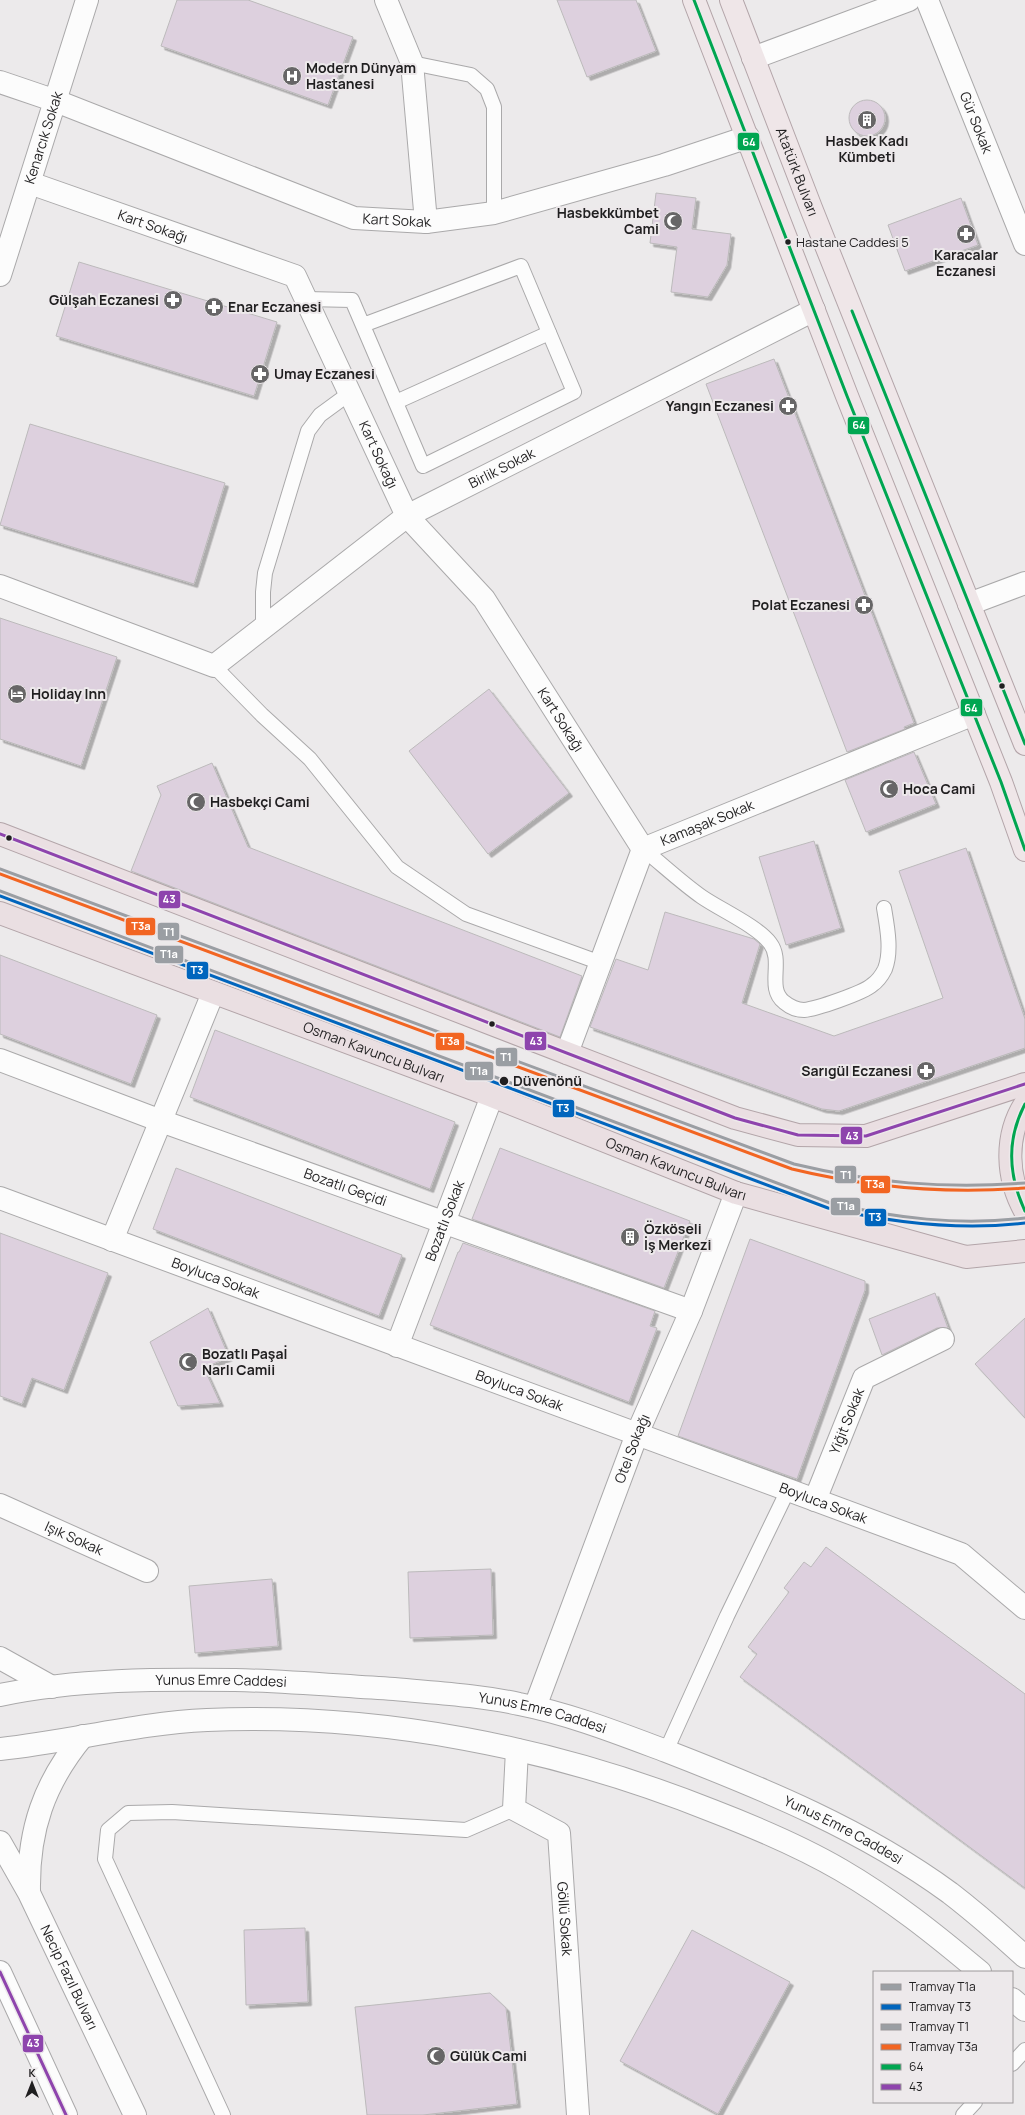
<svg xmlns="http://www.w3.org/2000/svg" width="1025" height="2115" viewBox="0 0 1025 2115" font-family="Manrope,sans-serif">
  <style>
    .building { fill: #ddd0de; stroke: #bcbabb; filter: url(#shadow) }
    .lines { fill: none; stroke-linecap: round; stroke-linejoin: round }
    .service-casing { stroke: #aaa9aa; stroke-width: 16 }
    .minor-casing { stroke: #aaa9aa; stroke-width: 24 }
    .tertiary-casing { stroke: #aaa9aa; stroke-width: 24 }
    .primary-casing { stroke: #b3a5a9; stroke-width: 24 }
    .trunk-casing { stroke: #b3a5a9; stroke-width: 24 }
    .service { stroke: #fcfcfc; stroke-width: 14 }
    .minor { stroke: #fcfcfc; stroke-width: 22 }
    .tertiary { stroke: #fcfcfc; stroke-width: 22 }
    .primary { stroke: #efe6e8; stroke-width: 22 }
    .trunk { stroke: #eadfe2; stroke-width: 22 }
    .bus-1-casing { stroke: #ede9eb; stroke-width: 6 }
    .bus-2-casing { stroke: #ede9eb; stroke-width: 6 }
    .bus-1 { stroke: #00a651; stroke-width: 3 }
    .bus-2 { stroke: #8e44ad; stroke-width: 3 }
    .tram-1-casing { stroke: #ede9eb; stroke-width: 6 }
    .tram-2-casing { stroke: #ede9eb; stroke-width: 6 }
    .tram-3-casing { stroke: #ede9eb; stroke-width: 6 }
    .tram-4-casing { stroke: #ede9eb; stroke-width: 6 }
    .tram-1 { stroke: #9a9ea3; stroke-width: 3 }
    .tram-2 { stroke: #0065bd; stroke-width: 3 }
    .tram-3 { stroke: #9a9ea3; stroke-width: 3 }
    .tram-4 { stroke: #f26522; stroke-width: 3 }
    .bus-dot { fill: #201f20; stroke: #ede9eb; stroke-width: 1.5 }
    .labels { text-anchor: middle; stroke-width: 4; stroke-linejoin: round; paint-order: stroke }
    .bus-label { font-size: 13px; fill: #201f20; stroke: #ede9eb; text-anchor: start }
    .poi-label { font-size: 14px; font-weight: bold; fill: #201f20; stroke: #ede9eb; text-anchor: start }
    .street-label { font-size: 14px; fill: #201f20; stroke: #ede9eb }
    .stop-label { font-size: 14px; font-weight: bold; fill: #201f20; stroke: #ede9eb; text-anchor: start }
    .line-badge { stroke: #ede9eb; stroke-width: 1.5 }
    .badge-label { font-size: 11px; text-anchor: middle; font-weight: bold; fill: #fff }
  </style>
  <defs>
    <filter id="shadow"><feDropShadow dx="3.5" dy="3.5" stdDeviation="0" flood-color="#0004"/></filter>
  </defs>
  <rect width="100%" height="100%" fill="#eceaeb"/>
  <g class="building">
    <polygon points="177,0 248,0 353,37 328,105 161,46"/>
    <polygon points="557,0 636,0 656,51 587,77"/>
    <circle cx="867" cy="118" r="18"/>
    <polygon points="656,193 696,198 692,229 731,234 727,265 708,297 671,292 677,247 650,243"/>
    <polygon points="961,198 978,245 905,271 888,225"/>
    <polygon points="79,262 277,322 254,396 56,336"/>
    <polygon points="774,359 914,723 904,727 905,729 847,752 706,384"/>
    <polygon points="30,424 225,483 194,584 0,525"/>
    <polygon points="0,618 117,657 81,766 0,739"/>
    <polygon points="489,689 569,793 488,854 409,751"/>
    <polygon points="914,752 936,804 866,832 845,780"/>
    <polygon points="212,763 248,847 582,976 560,1037 131,871 161,795 157,786"/>
    <polygon points="814,841 841,928 786,945 759,857"/>
    <polygon points="966,848 1025,1019 1025,1048 839,1111 822,1109 590,1027 616,959 648,970 665,912 754,939 760,944 742,1003 834,1036 943,998 899,871"/>
    <polygon points="0,955 157,1015 131,1084 0,1034"/>
    <polygon points="215,1030 455,1122 430,1189 190,1097"/>
    <polygon points="500,1148 690,1221 664,1288 472,1219"/>
    <polygon points="176,1168 402,1255 379,1316 153,1229"/>
    <polygon points="0,1233 108,1273 64,1390 32,1378 22,1404 0,1396"/>
    <polygon points="750,1239 865,1281 865,1290 797,1479 678,1436"/>
    <polygon points="463,1243 655,1311 650,1326 657,1328 629,1402 430,1325 458,1252 459,1252"/>
    <polygon points="935,1293 948,1328 937,1328 882,1355 869,1319"/>
    <polygon points="208,1308 229,1357 204,1368 220,1403 178,1406 150,1342"/>
    <polygon points="1025,1318 1025,1418 975,1364"/>
    <polygon points="826,1547 1025,1694 1025,1888 740,1677 757,1654 748,1647 789,1592 784,1588 804,1562 811,1567"/>
    <polygon points="491,1569 493,1635 410,1638 408,1572"/>
    <polygon points="272,1579 278,1646 195,1653 189,1586"/>
    <polygon points="305,1928 308,2002 246,2005 244,1930"/>
    <polygon points="692,1930 790,1982 718,2114 620,2061"/>
    <polygon points="490,1993 506,2008 517,2104 423,2115 367,2115 355,2007"/>
  </g>
  <g class="lines">
    <g class="service-casing">
      <g id="service">
        <polyline points="412,63 471,75 487,89 494,107 494,213"/>
        <polyline points="306,299 352,300 423,466 574,392 521,266 363,325"/>
        <polyline points="396,402 549,333"/>
        <polyline points="263,628 263,592 265,573 308,431 320,415 350,393"/>
        <polyline points="214,666 262,715 310,759 397,867 466,914 601,963"/>
        <path d="M 643,849 C 663,865 682,883 702,897 C 721,910 757,926 770,943 C 784,961 766,988 784,1002 C 790,1007 797,1010 804,1010 C 816,1009 863,993 872,985 C 878,981 882,975 885,969 C 892,951 887,926 884,908"/>
        <polyline points="666,1751 727,1616 788,1490"/>
        <polyline points="1012,2064 1025,2050"/>
        <polyline points="223,2115 105,1859 108,1830 128,1813 172,1812 466,1830 514,1809"/>
        <polyline points="963,2115 975,2102"/>
      </g>
    </g>
    <g class="minor-casing">
      <g id="minor">
        <polyline points="386,0 412,63 426,222"/>
        <path id="s1" d="M 927,0 L 1025,244"/>
        <polyline points="753,58 909,0"/>
        <path id="s2" d="M 0,82 L 56,101 L 354,218 L 426,222 L 494,213 L 664,165 L 748,137"/>
        <path id="s3" d="M 30,183 L 295,276 L 407,516 L 484,599 L 643,849"/>
        <path id="s4" d="M 0,275 L 87,0"/>
        <path id="s5" d="M 0,586 L 214,666 L 407,516 L 814,310"/>
        <polyline points="969,604 1025,583"/>
        <path id="s6" d="M 567,1053 L 643,849 L 974,714"/>
        <path id="s7" d="M 0,1060 L 161,1121 L 691,1311"/>
        <path id="s8" d="M 0,1198 L 961,1554 L 1025,1608"/>
        <polyline points="112,1240 213,993"/>
        <path id="s9" d="M 397,1346 L 492,1096"/>
        <path id="s10" d="M 815,1500 L 864,1378 L 943,1339"/>
        <path id="s11" d="M 0,1505 L 147,1571"/>
        <path id="s12" d="M 535,1707 L 637,1434 L 691,1311 L 736,1193"/>
        <path id="s13" d="M 517,1750 L 514,1809 L 559,1833 L 578,2115"/>
      </g>
    </g>
    <g class="tertiary-casing">
      <g id="tertiary">
        <polyline points="0,1658 52,1687"/>
        <path id="s14" d="M 0,1695 C 77,1679 157,1679 235,1680 C 288,1681 341,1686 394,1689 C 436,1693 478,1695 519,1704 C 570,1714 618,1733 666,1751 C 764,1789 864,1830 950,1893 C 976,1913 1001,1935 1025,1957"/>
        <path d="M 0,1749 C 69,1742 137,1723 207,1720 C 380,1713 553,1747 713,1811 C 757,1828 800,1846 841,1870 C 891,1899 936,1935 980,1972"/>
        <path id="s15" d="M 0,1842 L 29,1893 L 135,2115"/>
        <path d="M 29,1891 C 28,1830 44,1783 83,1736"/>
        <polyline points="0,1972 66,2115"/>
        <polyline points="1012,1999 1025,2010"/>
      </g>
    </g>
    <g class="primary-casing">
      <g id="primary">
        <polyline points="694,0 847,396 1001,782 1025,850"/>
        <path id="s16" d="M 731,0 L 811,208 L 1025,744"/>
      </g>
    </g>
    <g class="trunk-casing">
      <g id="trunk">
        <polyline points="0,834 735,1118 798,1135 866,1136 1025,1084"/>
        <path id="s17" d="M 0,913 L 492,1096 L 736,1193 L 966,1257 L 1025,1251"/>
        <path d="M 1025,1104 C 1004,1137 1007,1179 1025,1211"/>
      </g>
    </g>
    <use href="#service" class="service"/>
    <use href="#minor" class="minor"/>
    <use href="#tertiary" class="tertiary"/>
    <use href="#primary" class="primary"/>
    <use href="#trunk" class="trunk"/>
    <g class="bus-1-casing">
      <g id="bus-1">
        <polyline points="694,0 847,396 1001,782 1025,850"/>
        <polyline points="852,311 1025,744"/>
        <path d="M 1025,1104 C 1006,1140 1008,1175 1025,1211"/>
      </g>
    </g>
    <g class="bus-2-casing">
      <g id="bus-2">
        <polyline points="0,834 735,1118 798,1135 866,1136 1025,1084"/>
        <polyline points="0,1972 66,2115"/>
      </g>
    </g>
    <use href="#bus-1" class="bus-1"/>
    <use href="#bus-2" class="bus-2"/>
    <g class="tram-1-casing">
      <path id="tram-1" d="M 0,891 L 830,1203 C 895,1218 958,1226 1025,1218"/>
    </g>
    <g class="tram-2-casing">
      <path id="tram-2" d="M 0,896 L 828,1208 C 893,1223 958,1231 1025,1223"/>
    </g>
    <g class="tram-3-casing">
      <path id="tram-3" d="M 0,869 L 794,1164 C 873,1183 944,1189 1025,1183"/>
    </g>
    <g class="tram-4-casing">
      <path id="tram-4" d="M 0,874 L 792,1169 C 870,1188 946,1194 1025,1188"/>
    </g>
    <use href="#tram-1" class="tram-1"/>
    <use href="#tram-2" class="tram-2"/>
    <use href="#tram-3" class="tram-3"/>
    <use href="#tram-4" class="tram-4"/>
  </g>
  <defs>
    <g id="hospital-disc" transform="scale(1)"><circle r="9.5" fill="#676667" stroke="#ede9eb"/><path d="M-5-5h3v3.5h4V-5h3V5h-3V1.5h-4V5h-3Z" fill="#fff"/></g>
    <g id="building-disc" transform="scale(1)"><circle r="9.5" fill="#676667" stroke="#ede9eb"/><path d="M-4-6H4V6H1V3H-1V6H-4ZM-2.5-4.3h1.7v1.8h-1.7ZM.8-4.3h1.7v1.8H.8ZM-2.5-1h1.7V.8h-1.7ZM.8-1h1.7V.8H.8Z" fill="#fff"/></g>
    <g id="mosque-disc" transform="scale(1)"><circle r="9.5" fill="#676667" stroke="#ede9eb"/><path d="M3.5-4.9A6 6 0 1 0 3.5 4.9A5 5 0 1 1 3.5-4.9Z" fill="#fff"/></g>
    <g id="pharmacy-disc" transform="scale(1)"><circle r="9.5" fill="#676667" stroke="#ede9eb"/><path d="M-2-6h4v4h4v4h-4v4h-4v-4h-4v-4h4Z" fill="#fff"/></g>
    <g id="hotel-disc" transform="scale(1)"><circle r="9.5" fill="#676667" stroke="#ede9eb"/><path d="M-6-4.5h1.5V1H6V5H4.5V3h-9V5H-6ZM-4 0a1.8 1.8 0 1 1 3.6 0ZM.5 0V-2.5h3Q6-2.5 6 0Z" fill="#fff"/></g>
  </defs>
  <g fill-rule="evenodd">
    <use href="#hospital-disc" x="292" y="76"/>
    <use href="#building-disc" x="867" y="120"/>
    <use href="#mosque-disc" x="673" y="221"/>
    <use href="#pharmacy-disc" x="966" y="234"/>
    <use href="#pharmacy-disc" x="173" y="300"/>
    <use href="#pharmacy-disc" x="214" y="307"/>
    <use href="#pharmacy-disc" x="260" y="374"/>
    <use href="#pharmacy-disc" x="788" y="406"/>
    <use href="#pharmacy-disc" x="864" y="605"/>
    <use href="#hotel-disc" x="17" y="694"/>
    <use href="#mosque-disc" x="889" y="789"/>
    <use href="#mosque-disc" x="196" y="802"/>
    <use href="#pharmacy-disc" x="926" y="1071"/>
    <use href="#building-disc" x="630" y="1237"/>
    <use href="#mosque-disc" x="188" y="1362"/>
    <use href="#mosque-disc" x="436" y="2056"/>
  </g>
  <g class="bus-dot">
    <circle cx="788" cy="242" r="3.5"/>
    <circle cx="1002" cy="686" r="3.5"/>
    <circle cx="9" cy="838" r="3.5"/>
    <circle cx="492" cy="1024" r="3.5"/>
    <circle cx="504" cy="1081" r="5"/>
  </g>
  <g class="labels">
    <g class="bus-label">
      <text x="796" y="247">Hastane Caddesi 5</text>
    </g>
    <g class="poi-label">
      <text x="306" y="73">Modern Dünyam<tspan x="306" dy="16">Hastanesi</tspan></text>
      <text x="867" y="146" text-anchor="middle">Hasbek Kadı<tspan x="867" dy="16">Kümbeti</tspan></text>
      <text x="659" y="218" text-anchor="end">Hasbekkümbet<tspan x="659" dy="16">Cami</tspan></text>
      <text x="966" y="260" text-anchor="middle">Karacalar<tspan x="966" dy="16">Eczanesi</tspan></text>
      <text x="159" y="305" text-anchor="end">Gülşah Eczanesi</text>
      <text x="228" y="312">Enar Eczanesi</text>
      <text x="274" y="379">Umay Eczanesi</text>
      <text x="774" y="411" text-anchor="end">Yangın Eczanesi</text>
      <text x="850" y="610" text-anchor="end">Polat Eczanesi</text>
      <text x="31" y="699">Holiday Inn</text>
      <text x="903" y="794">Hoca Cami</text>
      <text x="210" y="807">Hasbekçi Cami</text>
      <text x="912" y="1076" text-anchor="end">Sarıgül Eczanesi</text>
      <text x="644" y="1234">Özköseli<tspan x="644" dy="16">İş Merkezi</tspan></text>
      <text x="202" y="1359">Bozatlı Paşaİ<tspan x="202" dy="16">Narlı Camii</tspan></text>
      <text x="450" y="2061">Gülük Cami</text>
    </g>
    <g class="street-label">
      <text dy="5" stroke="none"><textPath href="#s1" startOffset="132">Gür Sokak</textPath></text>
      <text dy="5" stroke="none"><textPath href="#s4" startOffset="144">Kenarcık Sokak</textPath></text>
      <text dy="5" stroke="none"><textPath href="#s16" startOffset="184">Atatürk Bulvarı</textPath></text>
      <text dy="5" stroke="none"><textPath href="#s2" startOffset="422">Kart Sokak</textPath></text>
      <text dy="5" stroke="none"><textPath href="#s3" startOffset="130">Kart Sokağı</textPath></text>
      <text dy="5" stroke="none"><textPath href="#s3" startOffset="478">Kart Sokağı</textPath></text>
      <text dy="5" stroke="none"><textPath href="#s5" startOffset="579">Birlik Sokak</textPath></text>
      <text dy="5" stroke="none"><textPath href="#s3" startOffset="802">Kart Sokağı</textPath></text>
      <text dy="5" stroke="none"><textPath href="#s6" startOffset="287">Kamaşak Sokak</textPath></text>
      <text dy="5" stroke="none"><textPath href="#s17" startOffset="399">Osman Kavuncu Bulvarı</textPath></text>
      <text dy="5" stroke="none"><textPath href="#s17" startOffset="723">Osman Kavuncu Bulvarı</textPath></text>
      <text dy="5" stroke="none"><textPath href="#s7" startOffset="368">Bozatlı Geçidi</textPath></text>
      <text dy="5" stroke="none"><textPath href="#s9" startOffset="134">Bozatlı Sokak</textPath></text>
      <text dy="5" stroke="none"><textPath href="#s8" startOffset="230">Boyluca Sokak</textPath></text>
      <text dy="5" stroke="none"><textPath href="#s8" startOffset="554">Boyluca Sokak</textPath></text>
      <text dy="5" stroke="none"><textPath href="#s10" startOffset="85">Yiğit Sokak</textPath></text>
      <text dy="5" stroke="none"><textPath href="#s12" startOffset="276">Otel Sokağı</textPath></text>
      <text dy="5" stroke="none"><textPath href="#s8" startOffset="878">Boyluca Sokak</textPath></text>
      <text dy="5" stroke="none"><textPath href="#s11" startOffset="81">Işık Sokak</textPath></text>
      <text dy="5" stroke="none"><textPath href="#s14" startOffset="222">Yunus Emre Caddesi</textPath></text>
      <text dy="5" stroke="none"><textPath href="#s14" startOffset="546">Yunus Emre Caddesi</textPath></text>
      <text dy="5" stroke="none"><textPath href="#s14" startOffset="870">Yunus Emre Caddesi</textPath></text>
      <text dy="5" stroke="none"><textPath href="#s13" startOffset="196">Göllü Sokak</textPath></text>
      <text dy="5" stroke="none"><textPath href="#s15" startOffset="152">Necip Fazıl Bulvarı</textPath></text>
    </g>
    <g class="stop-label">
      <text x="513" y="1086">Düvenönü</text>
    </g>
  </g>
  <g class="line-badge">
    <rect x="737" y="132" width="23" height="19" rx="4" fill="#00a651"/>
    <rect x="847" y="416" width="23" height="19" rx="4" fill="#00a651"/>
    <rect x="960" y="698" width="23" height="19" rx="4" fill="#00a651"/>
    <rect x="158" y="890" width="23" height="19" rx="4" fill="#8e44ad"/>
    <rect x="125" y="917" width="31" height="19" rx="4" fill="#f26522"/>
    <rect x="157" y="922" width="23" height="19" rx="4" fill="#9a9ea3"/>
    <rect x="154" y="945" width="30" height="19" rx="4" fill="#9a9ea3"/>
    <rect x="186" y="961" width="23" height="19" rx="4" fill="#0065bd"/>
    <rect x="524" y="1031" width="23" height="20" rx="4" fill="#8e44ad"/>
    <rect x="435" y="1032" width="30" height="19" rx="4" fill="#f26522"/>
    <rect x="495" y="1047" width="23" height="20" rx="4" fill="#9a9ea3"/>
    <rect x="464" y="1061" width="30" height="20" rx="4" fill="#9a9ea3"/>
    <rect x="552" y="1099" width="23" height="19" rx="4" fill="#0065bd"/>
    <rect x="840" y="1126" width="23" height="19" rx="4" fill="#8e44ad"/>
    <rect x="834" y="1165" width="23" height="19" rx="4" fill="#9a9ea3"/>
    <rect x="860" y="1175" width="31" height="19" rx="4" fill="#f26522"/>
    <rect x="830" y="1197" width="31" height="19" rx="4" fill="#9a9ea3"/>
    <rect x="864" y="1208" width="23" height="19" rx="4" fill="#0065bd"/>
    <rect x="22" y="2034" width="22" height="19" rx="4" fill="#8e44ad"/>
  </g>
  <g class="badge-label">
    <text x="749" y="146">64</text>
    <text x="859" y="429">64</text>
    <text x="971" y="712">64</text>
    <text x="169" y="903">43</text>
    <text x="141" y="930">T3a</text>
    <text x="169" y="936">T1</text>
    <text x="169" y="958">T1a</text>
    <text x="197" y="974">T3</text>
    <text x="536" y="1045">43</text>
    <text x="450" y="1045">T3a</text>
    <text x="506" y="1061">T1</text>
    <text x="479" y="1075">T1a</text>
    <text x="563" y="1112">T3</text>
    <text x="852" y="1140">43</text>
    <text x="846" y="1179">T1</text>
    <text x="875" y="1188">T3a</text>
    <text x="846" y="1210">T1a</text>
    <text x="875" y="1221">T3</text>
    <text x="33" y="2047">43</text>
  </g>
  <rect x="873" y="1971" width="140" height="132" fill="#ede9eb" stroke="#9b989a"/>
  <rect x="881" y="1984" width="20" height="6" fill="#9a9ea3" stroke="#9b989a"/>
  <text x="909" y="1991" font-size="12" fill="#201f20">Tramvay T1a</text>
  <rect x="881" y="2004" width="20" height="6" fill="#0065bd" stroke="#9b989a"/>
  <text x="909" y="2011" font-size="12" fill="#201f20">Tramvay T3</text>
  <rect x="881" y="2024" width="20" height="6" fill="#9a9ea3" stroke="#9b989a"/>
  <text x="909" y="2031" font-size="12" fill="#201f20">Tramvay T1</text>
  <rect x="881" y="2044" width="20" height="6" fill="#f26522" stroke="#9b989a"/>
  <text x="909" y="2051" font-size="12" fill="#201f20">Tramvay T3a</text>
  <rect x="881" y="2064" width="20" height="6" fill="#00a651" stroke="#9b989a"/>
  <text x="909" y="2071" font-size="12" fill="#201f20">64</text>
  <rect x="881" y="2084" width="20" height="6" fill="#8e44ad" stroke="#9b989a"/>
  <text x="909" y="2091" font-size="12" fill="#201f20">43</text>
  <g transform="translate(32 2083)" stroke="#ede9eb" stroke-width="3" paint-order="stroke">
  <path d="M0-3L7 15L0 10L-7 15Z" fill="#201f20"/>
  <text y="-6" font-size="11" font-weight="bold" text-anchor="middle" fill="#201f20">K</text>
  </g>
</svg>
